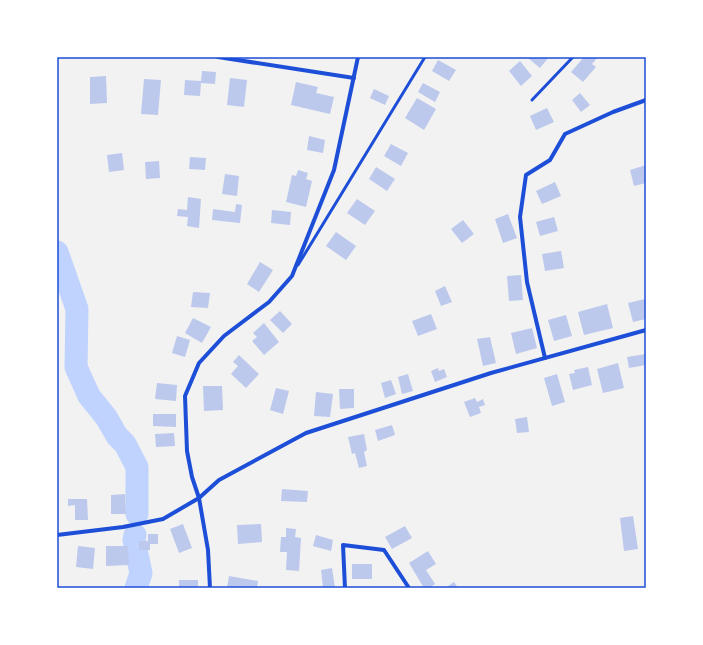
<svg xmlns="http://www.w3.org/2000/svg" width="703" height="645" viewBox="0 0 703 645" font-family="Lato,sans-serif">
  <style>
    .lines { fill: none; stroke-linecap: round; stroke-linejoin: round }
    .river { stroke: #bfd3fe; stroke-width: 23 }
    .building { fill: #bdc9ec }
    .service { stroke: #1d4ed8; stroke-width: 3 }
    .minor { stroke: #1d4ed8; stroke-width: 4 }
    .neatline { fill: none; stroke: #1d4ed8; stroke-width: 1.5 }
  </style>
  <rect width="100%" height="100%" fill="#f2f2f2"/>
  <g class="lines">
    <g class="river">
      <polyline points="57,252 77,309 76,367 89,396 106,417 117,436 125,444 137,467 137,514"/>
      <polyline points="135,535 134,540 141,573 136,588"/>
    </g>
  </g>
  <g class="building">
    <polygon points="529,57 549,57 540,68 528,58"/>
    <polygon points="584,57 598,57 592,64 596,67 583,82 571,72"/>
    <polygon points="438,60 456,70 449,81 432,71"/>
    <polygon points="520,61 532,76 521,86 509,71"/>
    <polygon points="202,71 216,72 215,84 201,83 200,96 184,95 185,80 201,81"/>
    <polygon points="106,76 107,103 90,104 90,77"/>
    <polygon points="230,78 247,80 244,107 227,105"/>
    <polygon points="144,79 161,80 158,115 141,114"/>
    <polygon points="296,82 318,87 316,93 334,97 330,114 291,105"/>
    <polygon points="423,83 440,92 435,102 418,92"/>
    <polygon points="374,89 389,96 385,105 370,98"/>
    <polygon points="580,93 590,105 581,112 572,100"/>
    <polygon points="417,98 436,109 424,130 405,118"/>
    <polygon points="547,108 554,122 536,130 530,116"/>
    <polygon points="309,136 325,140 323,153 307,150"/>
    <polygon points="391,144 408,153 401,166 384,156"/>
    <polygon points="122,153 124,170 109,172 107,155"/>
    <polygon points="190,157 206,158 205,170 189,169"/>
    <polygon points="159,161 160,178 146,179 145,162"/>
    <polygon points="646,165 646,183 634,186 630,170"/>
    <polygon points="376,167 395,179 387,191 369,179"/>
    <polygon points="298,170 308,173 306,179 312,181 306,207 286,202 292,175 296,176"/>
    <polygon points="225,174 239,176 237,196 222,194"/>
    <polygon points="555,182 561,196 542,204 536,191"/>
    <polygon points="188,197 201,199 199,228 187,226 188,217 177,216 178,209 187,210"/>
    <polygon points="357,199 375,211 365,225 347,213"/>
    <polygon points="236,204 242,205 240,223 212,220 213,209 235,212"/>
    <polygon points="272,210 291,212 290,225 271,223"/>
    <polygon points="508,214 517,238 503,243 495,219"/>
    <polygon points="554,217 558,231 540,236 536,222"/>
    <polygon points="463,220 474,234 462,243 451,229"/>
    <polygon points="336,232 356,246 346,260 326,246"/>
    <polygon points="561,251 564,268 545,271 542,254"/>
    <polygon points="260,262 273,270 259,292 247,284"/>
    <polygon points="521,275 523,300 509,301 507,276"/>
    <polygon points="445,286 452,302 441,306 435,291"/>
    <polygon points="193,292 210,293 208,308 191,307"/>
    <polygon points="645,299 646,319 633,322 628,303"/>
    <polygon points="607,304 613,328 584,335 578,312"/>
    <polygon points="280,311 292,324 283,333 270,320"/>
    <polygon points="431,314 437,329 418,336 412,321"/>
    <polygon points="566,315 572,336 554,341 548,320"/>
    <polygon points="193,318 211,327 202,343 185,333"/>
    <polygon points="264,323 279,342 264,355 252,341 257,337 253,333"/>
    <polygon points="532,328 537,348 516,354 511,333"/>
    <polygon points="177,336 190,340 185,357 172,353"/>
    <polygon points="490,337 496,363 483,366 477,339"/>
    <polygon points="646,354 646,365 629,368 627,357"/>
    <polygon points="239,355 259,374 246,388 231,374 238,366 233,362"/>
    <polygon points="618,363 624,388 603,393 597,369"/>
    <polygon points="588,367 592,385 573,390 569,374 575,373 574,370"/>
    <polygon points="438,368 439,371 444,369 447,377 435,382 431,371"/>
    <polygon points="408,374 413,391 402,394 398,377"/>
    <polygon points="557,374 565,402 552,406 544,378"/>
    <polygon points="391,380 396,394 385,398 381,383"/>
    <polygon points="157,383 177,385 176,401 155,399"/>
    <polygon points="203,386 222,386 223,410 204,411"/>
    <polygon points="276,388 289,391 283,414 270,410"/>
    <polygon points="339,389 354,389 354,408 340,409"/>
    <polygon points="316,392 333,394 330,417 314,416"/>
    <polygon points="475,398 477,402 483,399 485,405 479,407 481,413 470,417 464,402"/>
    <polygon points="153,414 176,414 176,427 153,426"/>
    <polygon points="527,417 529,432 517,433 515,419"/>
    <polygon points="392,425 395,435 378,441 375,430"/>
    <polygon points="174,433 175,446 156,447 155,434"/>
    <polygon points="364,434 367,450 364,452 367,466 359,468 355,453 352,454 348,437"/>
    <polygon points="282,489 308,491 307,502 281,501"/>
    <polygon points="125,494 126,514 111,514 111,495"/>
    <polygon points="68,499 87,499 88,520 75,520 75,505 68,506"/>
    <polygon points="633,516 638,549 624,551 620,518"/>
    <polygon points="183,524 192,548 179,553 170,529"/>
    <polygon points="261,524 262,542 238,544 237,525"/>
    <polygon points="405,526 412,538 392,549 385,537"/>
    <polygon points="286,528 296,529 295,537 301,538 299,571 286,570 287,552 280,552 281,537 286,537"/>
    <polygon points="148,534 158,534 158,544 150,544 150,550 139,550 139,541 148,541"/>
    <polygon points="316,535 333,540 331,551 313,546"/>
    <polygon points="78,546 95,548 93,569 76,567"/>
    <polygon points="106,546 128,546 129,565 106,566"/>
    <polygon points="428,551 436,564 426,570 435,584 429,588 424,588 409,563"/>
    <rect x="352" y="564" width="20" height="15"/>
    <polygon points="332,568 335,588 323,588 321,570"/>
    <polygon points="229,576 258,581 257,588 227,588"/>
    <rect x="179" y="580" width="19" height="8"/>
    <polygon points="454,582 458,588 445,588"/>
  </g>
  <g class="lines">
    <g class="service">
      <polyline points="532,100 573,57"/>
      <polyline points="298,265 425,57"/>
    </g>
    <g class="minor">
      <polyline points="218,57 354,78"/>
      <polyline points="545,358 527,282 520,217 526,175 550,160 565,134 613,112 646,100"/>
      <polyline points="57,535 123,527 163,519 199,498 219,480 306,433 491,373 646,330"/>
      <polyline points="210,588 208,550 199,498 192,477 187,451 185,396 199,363 224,336 269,302 292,276 334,170 358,57"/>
      <polyline points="345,588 343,545 384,550 409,588"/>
    </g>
  </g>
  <rect width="703" height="645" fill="none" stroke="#ffffff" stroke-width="116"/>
  <rect x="58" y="58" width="587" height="529" class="neatline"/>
</svg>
